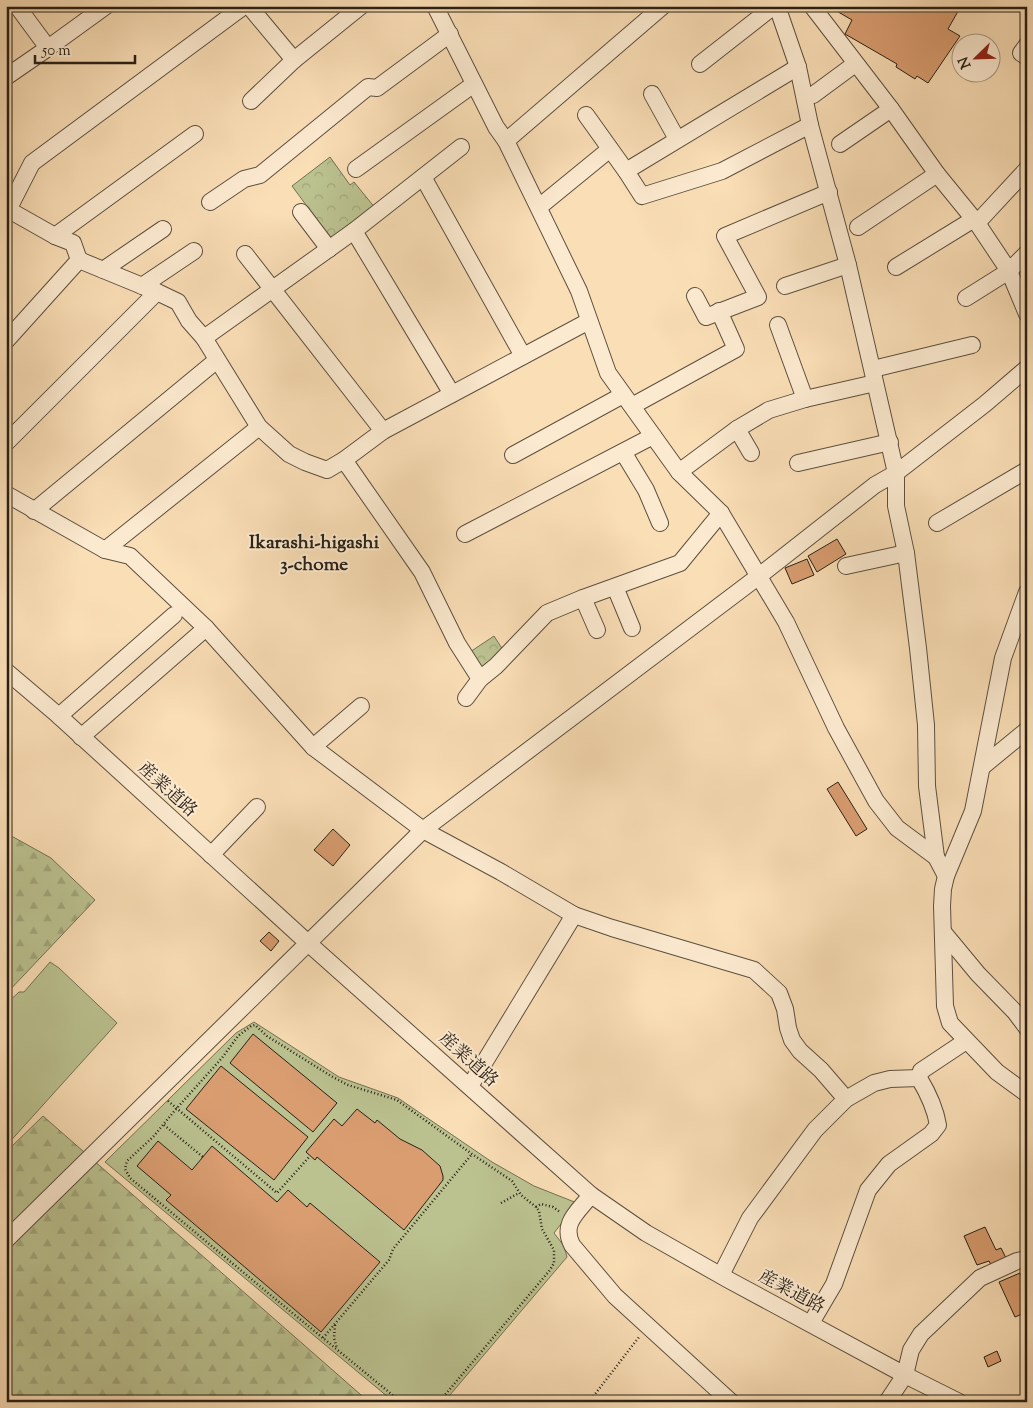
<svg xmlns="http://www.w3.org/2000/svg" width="1033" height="1408" viewBox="0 0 1033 1408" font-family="'Sorts Mill Goudy','Noto Serif JP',serif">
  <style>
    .grass { fill: #bbc290; stroke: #727154 }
    .forest { fill: url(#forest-firs); stroke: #727154 }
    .park { fill: url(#park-crowns); stroke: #727154 }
    .building { fill: #d99d70; stroke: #282017 }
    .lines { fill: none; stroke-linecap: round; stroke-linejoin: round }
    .minor-casing { stroke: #5c503f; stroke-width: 18 }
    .path { stroke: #282017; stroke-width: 2.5; stroke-dasharray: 1 2.5; stroke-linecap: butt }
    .minor { stroke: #fcead0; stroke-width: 16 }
    .labels { text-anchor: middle; stroke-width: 4; stroke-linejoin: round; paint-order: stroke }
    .street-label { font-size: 18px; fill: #282017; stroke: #fcead0 }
    .neighbourhood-label { font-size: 19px; font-weight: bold; fill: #282017; stroke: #fcead0 }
  </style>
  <defs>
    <pattern id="forest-firs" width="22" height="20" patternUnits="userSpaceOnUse" patternTransform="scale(1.25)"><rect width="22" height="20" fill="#bbc290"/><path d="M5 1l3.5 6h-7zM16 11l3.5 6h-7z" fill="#a1a67b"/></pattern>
    <pattern id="park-crowns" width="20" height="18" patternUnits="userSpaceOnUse" patternTransform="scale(1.25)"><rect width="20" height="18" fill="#bbc290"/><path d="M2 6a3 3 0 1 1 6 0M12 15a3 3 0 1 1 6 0" fill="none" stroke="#a1a67b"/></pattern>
  </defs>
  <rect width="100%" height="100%" fill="#fadeb6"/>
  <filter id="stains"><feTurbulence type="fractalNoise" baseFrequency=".004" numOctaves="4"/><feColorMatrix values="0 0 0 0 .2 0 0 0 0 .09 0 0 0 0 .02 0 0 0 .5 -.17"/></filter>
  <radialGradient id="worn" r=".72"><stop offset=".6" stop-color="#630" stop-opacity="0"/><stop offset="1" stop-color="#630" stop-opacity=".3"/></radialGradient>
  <g class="grass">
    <polygon points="50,962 59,968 117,1023 6,1146 6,1004 19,992 24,992"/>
    <polygon points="254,1022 339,1077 398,1098 492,1162 534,1186 577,1203 554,1233 564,1246 567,1257 444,1402 394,1402 105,1162 236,1033"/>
  </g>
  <g class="forest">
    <polygon points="6,833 51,858 95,900 6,994"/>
    <polygon points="43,1116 369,1402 6,1402 6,1152"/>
  </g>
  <g class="park">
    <polygon points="330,157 350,185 354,182 376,209 332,240 292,186"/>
    <polygon points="494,636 505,653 481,670 470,652"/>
  </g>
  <g class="building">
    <polygon points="828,6 961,6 948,29 960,36 928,83 917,76 915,79 896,67 897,64 845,34 852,20"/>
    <polygon points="837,539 846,554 817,572 808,556"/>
    <polygon points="807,559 814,575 792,584 785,568"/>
    <polygon points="838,782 867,829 856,836 827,789"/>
    <polygon points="333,829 350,845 333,866 314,850"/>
    <polygon points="269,932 279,941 271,951 260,941"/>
    <polygon points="253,1034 337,1103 313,1132 230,1063"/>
    <polygon points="221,1066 308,1137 274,1180 186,1109"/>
    <polygon points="357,1109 375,1123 377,1120 400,1139 422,1150 440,1166 443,1176 443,1180 404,1230 317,1157 315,1160 306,1152 334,1119 342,1126"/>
    <polygon points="158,1141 192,1170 212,1146 277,1202 288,1190 307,1207 310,1203 380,1262 321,1332 166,1200 171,1195 137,1166"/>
    <polygon points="985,1227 996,1250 1001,1248 1006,1258 991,1265 989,1261 977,1265 964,1236"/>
    <polygon points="1020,1273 1027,1288 1027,1312 1015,1317 999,1282"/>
    <polygon points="997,1351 1001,1361 988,1367 984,1357"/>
  </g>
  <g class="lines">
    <g class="minor-casing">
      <g id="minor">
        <polyline points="249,6 294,60 361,6"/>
        <polyline points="435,6 496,127 506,141 579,291 608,373 679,472 721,513 786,622 836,728 876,801 897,828 936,857 946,876"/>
        <polyline points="777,6 798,67 810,125 848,265 896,473 896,506 906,553 918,648 926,725 927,786 936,857"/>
        <polyline points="812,6 891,109 937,174 977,223 1009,271 1027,314"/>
        <polyline points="1027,45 1021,53 1027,57"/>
        <polyline points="48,48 106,6"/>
        <polyline points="700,64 774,6"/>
        <polyline points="6,77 48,48 17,6"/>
        <polyline points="652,94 677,139"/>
        <polyline points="813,95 855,64"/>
        <polyline points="251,101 294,60"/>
        <polyline points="586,115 626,171 642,196 722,171 810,125"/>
        <polyline points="506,141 663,6"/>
        <polyline points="840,144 891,109"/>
        <polyline points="356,169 474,84"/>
        <polyline points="626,171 798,67"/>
        <polyline points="423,177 523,356"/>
        <polyline points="210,202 244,179 260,175 368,87 377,88 450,34"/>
        <polyline points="539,207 610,149"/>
        <polyline points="9,210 55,236 73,243 79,260"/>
        <polyline points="301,212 329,249"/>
        <polyline points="6,214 32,163 244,6"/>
        <polyline points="977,223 1027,169"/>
        <polyline points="858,227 937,174"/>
        <polyline points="354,231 452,394"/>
        <polyline points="55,236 195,134"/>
        <polyline points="245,254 383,431"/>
        <polyline points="896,267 974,219"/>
        <polyline points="103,270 163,229"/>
        <polyline points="142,286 194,251"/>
        <polyline points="785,286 848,265"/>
        <polyline points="695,296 706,317 758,297 725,236 829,192"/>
        <polyline points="966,298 1009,271 1027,253"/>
        <polyline points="778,325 805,399"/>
        <polyline points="204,338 354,231 461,147"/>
        <polyline points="6,341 79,260 157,292"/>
        <polyline points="873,369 972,345"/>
        <polyline points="632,406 736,349 719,311"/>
        <polyline points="737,429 751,453"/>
        <polyline points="6,443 157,292 178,302 189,321 204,338 259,427 289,454 305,462 327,470 344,460 383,431 589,321"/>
        <polyline points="623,452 646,490 660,523"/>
        <polyline points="513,455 623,395"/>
        <polyline points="344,460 422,572 457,643 480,679"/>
        <polyline points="798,463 890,442"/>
        <polyline points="679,472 737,429 769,410 805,399 875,383"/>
        <polyline points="6,494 105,550 130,556 206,628 313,747 423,830 501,872 574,915 612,928 754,970 779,993 785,1009 788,1028 792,1040 800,1051 821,1070 846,1099"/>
        <polyline points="34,511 217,360"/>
        <polyline points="937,523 1027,470"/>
        <polyline points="465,534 653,436"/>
        <polyline points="105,550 259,427"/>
        <polyline points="846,566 906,553"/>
        <polyline points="615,587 632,628"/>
        <polyline points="1027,592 1003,658 973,811 946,876 943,889 942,906 945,1006 950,1023 997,1072 1027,1094"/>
        <polyline points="583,598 597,630"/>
        <polyline points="6,671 59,716 308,943 591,1195 646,1233 727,1279 905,1375 959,1402"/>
        <polyline points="466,698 480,679 496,666 547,613 583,598 680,563 721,513"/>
        <polyline points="59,716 174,615"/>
        <polyline points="81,737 206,628"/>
        <polyline points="313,747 361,706"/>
        <polyline points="982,767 1027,730"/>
        <polyline points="211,855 257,807"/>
        <polyline points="944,933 978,974 1015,1012 1027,1028"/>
        <polyline points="470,1086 574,915"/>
        <path d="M 591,1195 C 578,1212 561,1223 572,1245 L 615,1296 L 731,1402"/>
        <polyline points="6,1240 423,830 759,576 875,485 896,473 985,404 1027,368"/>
        <polyline points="721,1275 750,1218 815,1130 846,1099 874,1083 890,1079 919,1078"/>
        <path d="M 811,1323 L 834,1284 L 868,1190 L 889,1164 L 931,1134 L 938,1125 C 935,1107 928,1093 919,1078 L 921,1071 L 966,1041"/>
        <polyline points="887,1402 905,1375 911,1350 921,1334 980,1278 1017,1261 1027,1259"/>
      </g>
    </g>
    <g class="path">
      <polyline points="168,1101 277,1193 310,1156"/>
      <polyline points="164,1125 203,1157"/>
      <polyline points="501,1203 519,1193"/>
      <polyline points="536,1207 541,1204 553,1207 560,1212"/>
      <polyline points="335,1325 334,1338 337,1349"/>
      <polyline points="323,1338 389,1260 393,1249 472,1154"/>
      <polyline points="401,1402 268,1293 130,1178 125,1169 127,1161 153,1137 176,1109 222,1058 238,1036 251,1026 255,1025 267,1036 331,1076 348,1085 397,1100 472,1154 512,1181 521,1195 536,1207 539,1211 542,1229 554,1250 554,1263 550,1270 439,1402"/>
      <polyline points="589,1402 639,1337"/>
    </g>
    <use href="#minor" class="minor"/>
  </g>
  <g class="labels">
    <g class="street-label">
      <text transform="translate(168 789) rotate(42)" y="6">産業道路</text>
      <text transform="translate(469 1059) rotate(42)" y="6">産業道路</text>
      <text transform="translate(792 1291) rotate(28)" y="6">産業道路</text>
    </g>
    <g class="neighbourhood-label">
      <text x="314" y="548">Ikarashi-higashi<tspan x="314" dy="22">3-chome</tspan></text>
    </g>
  </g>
  <rect width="1033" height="1408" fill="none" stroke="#fadeb6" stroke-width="25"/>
  <rect x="8" y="8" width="1018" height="1393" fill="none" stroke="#282017" stroke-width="2.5"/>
  <rect x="12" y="12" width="1008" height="1383" fill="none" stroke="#282017"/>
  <g transform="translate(976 58) rotate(247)"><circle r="24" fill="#fcead0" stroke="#a79986"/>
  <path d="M0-4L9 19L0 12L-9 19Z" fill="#8f2418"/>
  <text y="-8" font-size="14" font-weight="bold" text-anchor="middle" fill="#282017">N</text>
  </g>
  <path d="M35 55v8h100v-8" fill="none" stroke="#282017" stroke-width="2.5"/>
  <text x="42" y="55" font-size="15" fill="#282017" stroke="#fcead0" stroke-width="4" paint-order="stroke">50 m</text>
  <rect width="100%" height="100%" filter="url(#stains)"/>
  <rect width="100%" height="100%" fill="url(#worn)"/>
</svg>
